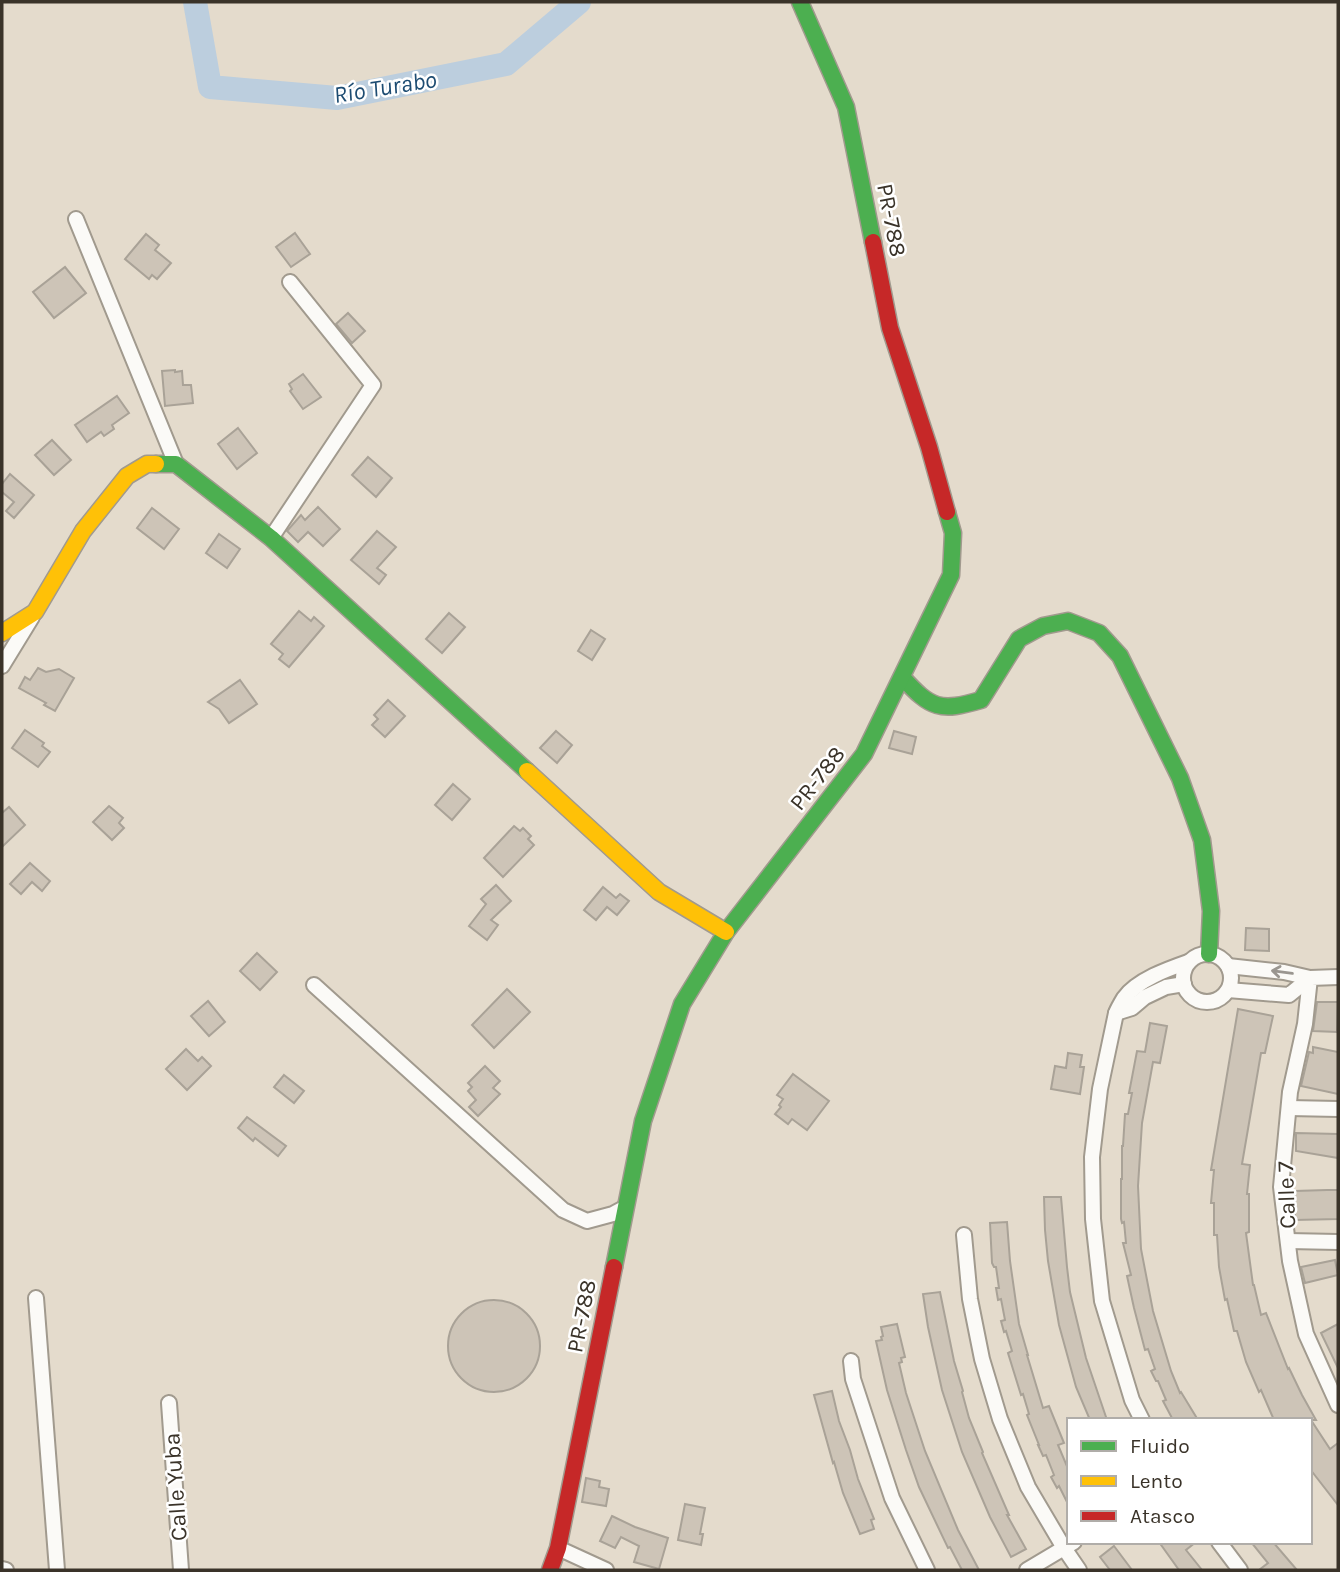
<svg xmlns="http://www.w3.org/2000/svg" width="1340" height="1572" viewBox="0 0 1340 1572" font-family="Karla,sans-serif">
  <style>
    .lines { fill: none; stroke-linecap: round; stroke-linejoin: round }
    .river { stroke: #bccede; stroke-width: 24 }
    .building { fill: #cdc4b7; stroke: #a9a297; stroke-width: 2 }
    .street-casing { stroke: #a19a8e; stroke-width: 18 }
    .fast-casing { stroke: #a19a8e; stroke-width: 19 }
    .slow-casing { stroke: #a19a8e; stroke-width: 19 }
    .jam-casing { stroke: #a19a8e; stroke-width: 19 }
    .street { stroke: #fbfaf7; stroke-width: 14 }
    .fast { stroke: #4caf50; stroke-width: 16 }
    .slow { stroke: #ffc107; stroke-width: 16 }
    .jam { stroke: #c62828; stroke-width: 16 }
    .oneway { stroke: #9a9690 }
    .labels { text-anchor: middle; stroke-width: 5; stroke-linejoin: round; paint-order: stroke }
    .street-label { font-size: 23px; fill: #3a3329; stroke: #fff }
    .water-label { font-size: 24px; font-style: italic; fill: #1d4c72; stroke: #fff }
  </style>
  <rect width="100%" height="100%" fill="#e4dbcc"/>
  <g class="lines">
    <polyline class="river" points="195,2 210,87 337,98 506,64 579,2"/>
  </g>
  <g class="building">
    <polygon points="295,233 310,254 291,267 276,247"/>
    <polygon points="146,234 159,245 155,250 171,263 157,279 152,275 149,279 125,259"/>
    <polygon points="65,267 86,293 54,318 33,292"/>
    <polygon points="348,313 365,331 352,343 336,324"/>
    <polygon points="175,370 175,372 182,371 183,385 191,385 193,403 165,406 162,371"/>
    <polygon points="303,374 321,397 303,409 290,391 292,389 289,384"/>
    <polygon points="117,396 129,413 112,425 114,429 104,436 101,432 87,442 75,425"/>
    <polygon points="238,428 257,453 237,469 218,444"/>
    <polygon points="52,440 71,460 54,475 35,455"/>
    <polygon points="368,457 392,478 376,497 352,475"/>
    <polygon points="10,474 34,495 14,518 6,511 14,502 2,492 2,484"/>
    <polygon points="318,507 340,529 323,546 308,532 298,542 287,531 301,515 305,520"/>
    <polygon points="152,508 179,529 164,549 137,528"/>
    <polygon points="377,531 396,547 377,568 386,575 379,584 351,560"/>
    <polygon points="219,534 240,549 227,568 206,553"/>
    <polygon points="299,611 311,621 314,617 324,626 289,667 279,659 283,654 271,644"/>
    <polygon points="449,613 465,627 442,653 426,639"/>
    <polygon points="591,630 605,639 592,660 578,651"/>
    <polygon points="38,668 46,672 59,669 74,678 55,711 44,705 46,703 19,688 25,677 30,680"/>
    <polygon points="240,680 257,704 229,723 219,709 208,702"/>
    <polygon points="388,700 405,716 385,737 372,725 378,719 374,715"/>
    <polygon points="25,730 44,743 42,746 50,752 38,767 12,748"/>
    <polygon points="556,731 572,745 557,763 540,748"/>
    <polygon points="894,731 916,737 912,754 889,748"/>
    <polygon points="453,784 470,799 452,820 435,805"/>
    <polygon points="109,806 123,818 119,823 124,828 112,840 93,822"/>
    <polygon points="9,807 25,825 2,847 2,813"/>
    <polygon points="514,826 520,831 523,828 531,836 528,839 534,845 503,877 484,858"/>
    <polygon points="30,863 50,881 42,891 32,882 21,894 10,884"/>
    <polygon points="496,885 511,901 491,920 498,925 487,940 469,926 486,904 481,899"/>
    <polygon points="603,887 616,898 620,894 629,901 617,915 607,907 596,920 584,910"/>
    <polygon points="1246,928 1269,929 1269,951 1245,950"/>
    <polygon points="257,953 277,972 260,990 240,971"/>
    <polygon points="507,989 530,1012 494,1048 472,1025"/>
    <polygon points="208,1001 225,1022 209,1036 191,1016"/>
    <polygon points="1317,1002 1338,1002 1337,1032 1313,1031"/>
    <polygon points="1238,1009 1273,1016 1265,1053 1261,1053 1242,1164 1250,1165 1247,1194 1249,1194 1249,1232 1246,1233 1253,1285 1254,1285 1261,1315 1266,1313 1288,1369 1289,1368 1302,1395 1316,1420 1311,1420 1330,1449 1338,1443 1338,1505 1310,1469 1310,1420 1274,1420 1261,1390 1259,1392 1246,1362 1237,1331 1234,1331 1227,1299 1225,1300 1219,1267 1217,1235 1214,1235 1214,1203 1211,1203 1214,1170 1211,1170"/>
    <polygon points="1150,1023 1167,1026 1160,1063 1153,1062 1142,1123 1138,1186 1141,1249 1153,1311 1171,1371 1180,1393 1181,1392 1198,1420 1173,1420 1163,1401 1166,1400 1158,1381 1156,1381 1151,1371 1155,1369 1148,1349 1145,1350 1134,1308 1127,1276 1131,1275 1123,1243 1126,1243 1124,1222 1122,1223 1121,1219 1121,1179 1122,1179 1122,1146 1123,1146 1125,1114 1128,1114 1132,1093 1129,1093 1137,1051 1145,1052"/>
    <polygon points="1313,1047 1338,1052 1338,1094 1301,1086 1309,1052 1313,1053"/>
    <polygon points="186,1049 198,1061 202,1057 211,1066 187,1090 166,1069"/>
    <polygon points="1068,1053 1082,1055 1080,1067 1084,1067 1080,1094 1051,1089 1055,1066 1066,1068"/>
    <polygon points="485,1066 500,1081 493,1088 500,1094 478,1116 469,1107 476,1100 468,1091 472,1087 468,1083"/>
    <polygon points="793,1074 829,1101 807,1130 792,1119 788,1124 775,1114 781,1107 779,1105 783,1099 777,1095"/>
    <polygon points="284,1075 304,1091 294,1103 274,1087"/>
    <polygon points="247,1117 286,1146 278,1156 255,1138 253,1141 238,1128"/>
    <polygon points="1296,1133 1338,1134 1338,1158 1296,1151"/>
    <polygon points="1327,1190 1338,1190 1338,1219 1295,1220 1295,1191"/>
    <polygon points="1044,1197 1061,1197 1067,1267 1070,1292 1086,1358 1107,1420 1090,1420 1076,1387 1059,1325 1048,1261 1045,1230"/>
    <polygon points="1007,1222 1010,1261 1019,1324 1028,1355 1027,1355 1043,1408 1049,1406 1064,1443 1058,1445 1069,1471 1069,1506 1059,1486 1057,1488 1051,1477 1054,1475 1046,1455 1043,1456 1038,1445 1039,1445 1027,1415 1029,1414 1023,1394 1021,1395 1008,1353 1012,1351 1006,1331 1004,1332 1001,1321 1005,1320 1001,1299 998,1300 996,1288 999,1288 996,1267 994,1267 992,1263 990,1223"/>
    <polygon points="1335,1260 1338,1275 1305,1283 1301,1267"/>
    <polygon points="940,1292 954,1361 963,1391 962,1392 969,1418 983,1452 982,1453 1009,1515 1007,1515 1026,1549 1011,1557 990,1517 962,1452 942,1390 928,1327 923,1294"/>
    <circle cx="494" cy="1346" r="46"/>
    <polygon points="897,1324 905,1357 901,1358 902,1362 899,1363 906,1393 925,1451 958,1530 979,1570 962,1570 950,1547 948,1548 919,1487 906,1450 887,1390 876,1341 882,1340 881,1337 883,1336 881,1327"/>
    <polygon points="1338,1324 1338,1368 1321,1333"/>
    <polygon points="832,1391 839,1421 850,1450 858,1479 874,1519 871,1520 874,1529 860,1534 843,1493 834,1462 833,1463 814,1395"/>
    <polygon points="586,1478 600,1481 599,1487 609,1489 606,1506 582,1502"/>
    <polygon points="685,1504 705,1508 700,1534 703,1534 701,1545 678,1540"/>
    <polygon points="612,1516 635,1527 668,1538 659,1569 634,1562 639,1546 621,1537 615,1548 600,1541"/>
    <polygon points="1159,1542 1196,1542 1186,1550 1202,1570 1179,1570"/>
    <polygon points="1251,1542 1273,1542 1297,1570 1259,1570 1268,1563"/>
    <polygon points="1114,1546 1132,1570 1110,1570 1100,1557"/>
  </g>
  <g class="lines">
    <g class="street-casing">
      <g id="street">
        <polyline points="76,219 176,464"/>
        <polyline points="271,538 373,385 290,282"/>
        <polyline points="2,666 32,617"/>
        <circle cx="1207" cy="978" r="24"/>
        <polyline points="1338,977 1310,978 1305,1024 1290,1092 1281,1187 1290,1261 1306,1334 1338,1405"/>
        <path d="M 1184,984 L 1166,987 L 1145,997 L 1132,1008 L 1116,1013 C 1118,1008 1121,1003 1124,998 C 1137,980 1168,969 1188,962"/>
        <polyline points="314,985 563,1210 587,1221 613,1214 626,1207"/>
        <polyline points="1228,990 1289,995 1310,978 1284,972 1228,966"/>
        <polyline points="1116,1013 1100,1089 1092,1157 1093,1219 1102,1301 1132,1400 1142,1420"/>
        <polyline points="1289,1108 1338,1109"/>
        <polyline points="964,1235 970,1299 982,1359 1000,1419 1028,1487 1064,1548 1079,1570"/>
        <polyline points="1288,1241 1338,1242"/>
        <polyline points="36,1298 57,1570"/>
        <polyline points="851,1361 853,1379 892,1498 927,1570"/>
        <polyline points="169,1403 181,1570"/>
        <polyline points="1219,1542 1240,1570"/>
        <polyline points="558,1548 606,1570"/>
        <polyline points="2,1569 6,1570"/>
        <polyline points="1027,1570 1074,1542"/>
      </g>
    </g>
    <g class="fast-casing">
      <g id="fast">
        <polyline points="800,2 846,107 873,242"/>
        <polyline points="156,464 176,464 271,538 527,771"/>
        <path d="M 902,677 C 931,709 940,712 981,700 L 1019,639 L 1043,626 L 1068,621 L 1099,633 L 1120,656 L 1180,778 L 1202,840 L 1211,911 L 1209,954"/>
        <polyline points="614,1267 643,1121 682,1004 726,932 864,754 951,575 953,533 947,512"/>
      </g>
    </g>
    <g class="slow-casing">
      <g id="slow">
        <polyline points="2,633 35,612 83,531 127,476 147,464 156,464"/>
        <polyline points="527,771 659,892 726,932"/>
      </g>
    </g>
    <g class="jam-casing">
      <g id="jam">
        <polyline points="873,242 890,328 929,447 947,512"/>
        <polyline points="550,1570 558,1548 614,1267"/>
      </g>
    </g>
    <use href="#street" class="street"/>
    <use href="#fast" class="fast"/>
    <use href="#slow" class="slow"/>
    <use href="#jam" class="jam"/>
  </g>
  <defs><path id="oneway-shaft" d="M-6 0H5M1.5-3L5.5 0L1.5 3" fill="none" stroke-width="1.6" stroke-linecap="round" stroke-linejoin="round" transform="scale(1.75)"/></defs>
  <use class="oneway" href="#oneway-shaft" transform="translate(1282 972) rotate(-172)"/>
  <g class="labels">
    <g class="street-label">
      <text transform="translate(892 220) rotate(79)" y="8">PR-788</text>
      <text transform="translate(817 778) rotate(-52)" y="8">PR-788</text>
      <text transform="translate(1286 1195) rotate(-92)" y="8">Calle 7</text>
      <text transform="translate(581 1316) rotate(-79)" y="8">PR-788</text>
      <text transform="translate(175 1487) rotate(-94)" y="8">Calle Yuba</text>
    </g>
    <g class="water-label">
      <text transform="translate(385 87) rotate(-9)" y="8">Río Turabo</text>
    </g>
  </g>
  <rect width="1340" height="1572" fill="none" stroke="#3a3329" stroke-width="7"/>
  <rect x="1067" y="1418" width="245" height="126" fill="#ffffff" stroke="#b0ada9" stroke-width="2"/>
  <rect x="1081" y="1441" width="35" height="10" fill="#4caf50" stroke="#b0ada9" stroke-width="2"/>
  <text x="1130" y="1453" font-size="21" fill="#3a3329">Fluido</text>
  <rect x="1081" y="1476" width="35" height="10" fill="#ffc107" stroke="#b0ada9" stroke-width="2"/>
  <text x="1130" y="1488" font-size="21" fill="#3a3329">Lento</text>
  <rect x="1081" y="1511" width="35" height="10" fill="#c62828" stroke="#b0ada9" stroke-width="2"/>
  <text x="1130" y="1523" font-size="21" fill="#3a3329">Atasco</text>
</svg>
